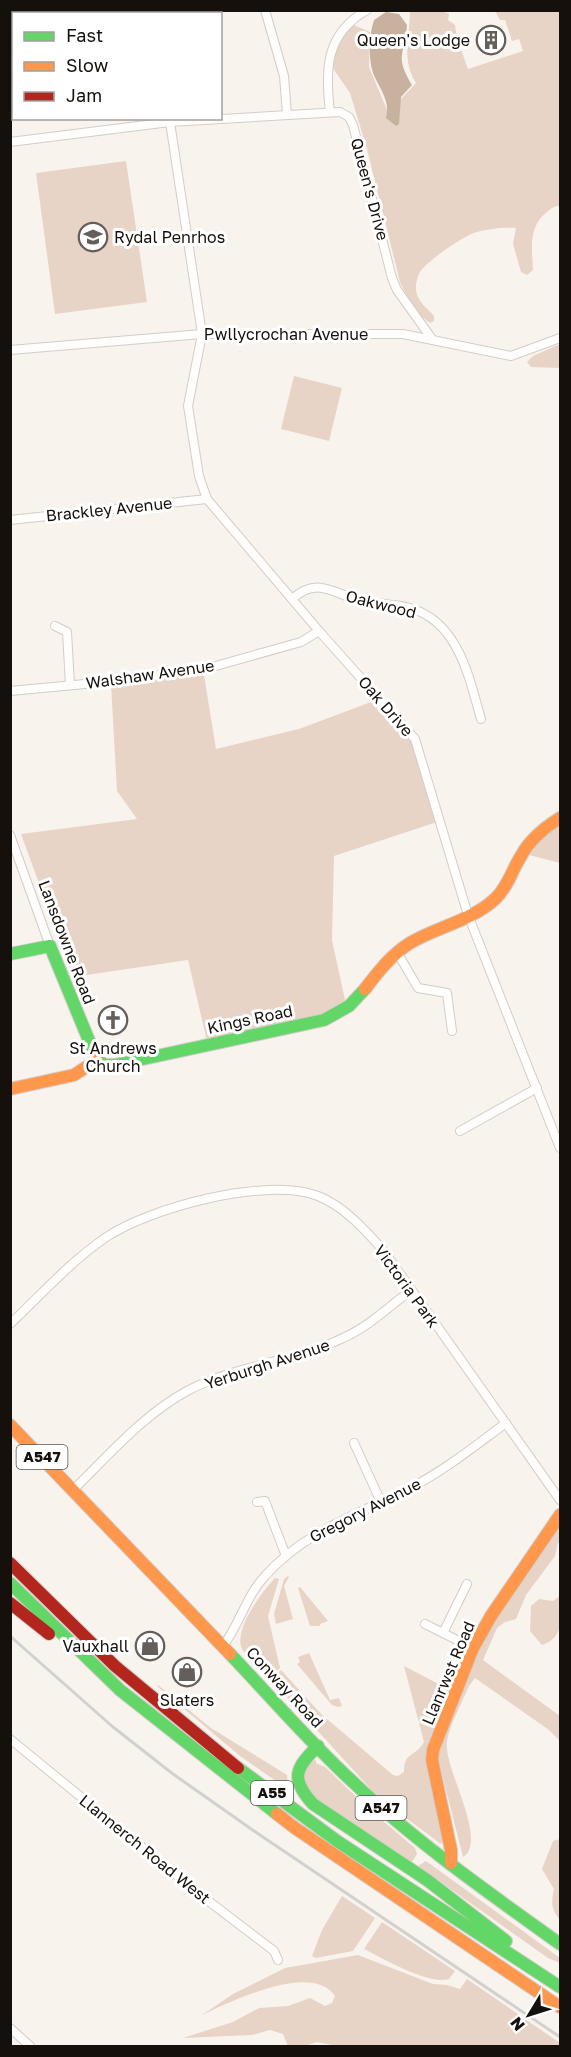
<svg xmlns="http://www.w3.org/2000/svg" width="571" height="2057" viewBox="0 0 571 2057" font-family="'Golos Text',sans-serif">
  <style>
    .green { fill: #e7d4c6 }
    .water { fill: #c9b19f }
    .lines { fill: none; stroke-linecap: round; stroke-linejoin: round }
    .street-casing { stroke: #d3cdc9; stroke-width: 10 }
    .fast-casing { stroke: #d3cdc9; stroke-width: 14 }
    .slow-casing { stroke: #d3cdc9; stroke-width: 14 }
    .jam-casing { stroke: #d3cdc9; stroke-width: 14 }
    .street { stroke: #fefdfc; stroke-width: 8 }
    .fast { stroke: #63d668; stroke-width: 12 }
    .slow { stroke: #ff974d; stroke-width: 12 }
    .jam { stroke: #b3261e; stroke-width: 12 }
    .rail { stroke: #d3d1cf; stroke-width: 3 }
    .labels { text-anchor: middle; stroke-width: 6; stroke-linejoin: round; paint-order: stroke }
    .shield { fill: #fff; stroke: #5b5855; stroke-width: 1.5 }
    .shield-label { font-size: 15px; font-weight: bold; fill: #15100c }
    .poi-label { font-size: 16px; fill: #15100c; stroke: #fff; text-anchor: end }
    .street-label { font-size: 16px; fill: #15100c; stroke: #fff }
  </style>
  <rect width="100%" height="100%" fill="#f9f3ee"/>
  <g class="green">
    <path d="M 410,11 L 443,11 L 449,14 L 448,20 L 455,25 L 457,39 L 468,69 L 523,51 L 519,39 L 512,41 L 505,20 L 500,20 L 495,11 L 560,11 L 560,206 C 554,206 552,208 547,212 C 528,227 532,248 533,270 L 527,275 L 521,272 L 513,244 L 516,228 C 503,227 486,229 474,233 C 462,237 427,261 420,272 C 418,275 415,285 416,290 C 417,301 427,308 434,316 L 434,321 L 430,323 C 416,314 407,297 400,282 L 367,149 L 350,93 L 328,61 L 349,23 L 370,32 L 369,67 L 392,122 L 399,101 L 416,83 C 401,60 410,36 410,11 Z"/>
    <polygon points="126,161 147,302 55,314 36,173"/>
    <polygon points="560,344 560,368 531,367 527,362 533,356"/>
    <polygon points="294,376 342,388 329,441 281,429"/>
    <polygon points="204,675 216,749 299,729 379,699 415,739 440,821 334,856 332,940 347,1009 208,1045 188,960 73,977 21,834 137,819 117,791 111,684"/>
    <polygon points="560,826 560,863 529,855 543,837"/>
    <path d="M 560,1520 L 560,1542 L 558,1543 L 555,1556 L 526,1595 L 516,1619 L 505,1622 L 497,1628 L 483,1660 L 560,1716 L 560,1741 L 549,1730 L 475,1678 L 469,1686 C 463,1700 448,1729 447,1742 C 443,1767 489,1841 463,1857 L 438,1758 L 439,1746 L 481,1641 Z"/>
    <polygon points="288,1576 289,1577 284,1586 293,1619 276,1624 274,1614 284,1579"/>
    <path d="M 275,1578 L 279,1579 L 268,1616 L 280,1668 L 268,1678 C 260,1669 248,1660 242,1649 C 233,1630 262,1592 275,1578 Z"/>
    <polygon points="300,1587 328,1621 320,1624 320,1626 310,1626 298,1588"/>
    <path d="M 560,1596 C 561,1616 565,1638 542,1645 L 530,1631 L 531,1606 L 539,1599 L 553,1601 Z"/>
    <polygon points="309,1653 330,1700 339,1698 342,1706 338,1707 332,1705 297,1664 300,1662 298,1657"/>
    <path d="M 404,1666 L 452,1691 L 427,1757 L 443,1842 L 441,1844 L 379,1798 L 273,1682 L 274,1681 L 272,1678 L 281,1670 L 321,1714 L 393,1775 L 398,1776 L 404,1772 C 404,1751 415,1758 424,1742 Z"/>
    <polygon points="158,1685 211,1728 287,1775 288,1785 293,1793 240,1756 157,1686"/>
    <polygon points="316,1760 316,1763 325,1767 370,1810 415,1848 417,1854 412,1862 313,1797 306,1789 303,1770 312,1761"/>
    <path d="M 560,1839 L 560,1920 C 551,1910 551,1902 554,1889 L 542,1869 L 553,1841 Z"/>
    <polygon points="426,1861 560,1958 560,1963 548,1958 418,1866"/>
    <polygon points="342,1896 375,1918 353,1951 316,1958 312,1956 322,1930"/>
    <path d="M 382,1922 L 455,1971 L 449,1979 C 428,1985 384,1959 364,1949 Z"/>
    <path d="M 358,1955 L 433,1984 L 447,1985 L 460,1989 L 467,1979 L 560,2043 L 560,2046 L 337,2046 L 317,2042 L 304,2046 L 288,2046 L 283,2034 L 270,2030 L 252,2035 L 183,2038 L 233,2022 L 259,2008 L 288,2006 L 310,1998 L 325,2006 L 332,2003 L 335,1996 C 312,1961 230,2002 202,2015 L 233,1994 L 285,1968 Z"/>
  </g>
  <path class="water" d="M 386,12 L 399,14 L 407,25 C 405,55 394,55 412,85 L 401,97 L 399,124 L 396,126 L 386,118 C 391,101 379,88 373,73 C 368,57 369,35 374,20 Z"/>
  <g class="lines">
    <g class="street-casing">
      <g id="street">
        <polyline points="79,10 80,14"/>
        <polyline points="265,10 284,76 287,114"/>
        <path d="M 330,112 C 325,70 325,34 367,10"/>
        <polyline points="170,122 202,334 188,406 199,476 207,499 319,631 415,739 468,915 560,1148"/>
        <polyline points="10,142 170,122 340,112 349,117 353,125 392,278 397,290 432,339"/>
        <polyline points="10,350 202,334 403,334 511,356 560,338"/>
        <polyline points="10,520 207,499"/>
        <path d="M 292,599 C 316,578 330,591 355,599 C 373,605 392,603 410,608 C 459,622 469,678 481,719"/>
        <polyline points="55,626 67,632 70,685"/>
        <polyline points="10,691 117,681 205,669 301,642 319,631"/>
        <polyline points="10,835 50,946"/>
        <polyline points="397,952 418,988 447,993 452,1031"/>
        <polyline points="460,1131 537,1088"/>
        <path d="M 10,1324 C 41,1295 70,1262 105,1238 C 148,1208 268,1176 318,1196 C 344,1206 366,1231 384,1251 L 560,1500"/>
        <polyline points="354,1443 381,1502"/>
        <path d="M 73,1490 C 109,1455 143,1415 187,1391 C 236,1365 294,1362 343,1338 C 368,1327 389,1307 411,1290"/>
        <polyline points="257,1502 265,1501 286,1556"/>
        <polyline points="425,1624 473,1648"/>
        <polyline points="443,1633 467,1584"/>
        <path d="M 223,1646 C 240,1624 246,1596 265,1576 C 307,1529 359,1515 412,1487 C 445,1470 476,1445 506,1423"/>
        <polyline points="10,1739 202,1896 274,1951 278,1960"/>
        <polyline points="10,2028 30,2046"/>
      </g>
    </g>
    <g class="fast-casing">
      <g id="fast">
        <polyline points="10,954 50,946 97,1060"/>
        <polyline points="97,1060 105,1065 115,1065 324,1020 349,1006 365,989"/>
        <polyline points="10,1583 120,1690 277,1814"/>
        <path d="M 230,1654 C 271,1697 310,1743 354,1783 C 417,1843 489,1893 560,1944"/>
        <path d="M 318,1746 C 295,1768 290,1779 313,1804 L 427,1880 L 506,1941"/>
        <polyline points="238,1768 337,1841 560,1987"/>
      </g>
    </g>
    <g class="slow-casing">
      <g id="slow">
        <path d="M 365,989 C 378,972 391,955 410,943 C 437,927 471,921 495,899 C 508,887 512,870 521,856 C 530,839 544,828 560,818"/>
        <polyline points="10,1089 74,1075 97,1060"/>
        <polyline points="10,1425 230,1654"/>
        <polyline points="277,1814 295,1828 560,2007"/>
        <polyline points="451,1863 451,1850 432,1760 433,1750 473,1648 491,1616 560,1515"/>
      </g>
    </g>
    <g class="jam-casing">
      <g id="jam">
        <polyline points="10,1563 115,1666 238,1768"/>
        <polyline points="10,1603 49,1634"/>
      </g>
    </g>
    <use href="#street" class="street"/>
    <use href="#fast" class="fast"/>
    <use href="#slow" class="slow"/>
    <use href="#jam" class="jam"/>
    <polyline class="rail" points="10,1636 113,1727 173,1774 257,1833 560,2037"/>
  </g>
  <defs>
    <g id="building-ring" transform="scale(1.5)"><circle r="9.5" fill="#fff" stroke="#655f5b" stroke-width="1.5"/><path d="M-4-6H4V6H1V3H-1V6H-4ZM-2.5-4.3h1.7v1.8h-1.7ZM.8-4.3h1.7v1.8H.8ZM-2.5-1h1.7V.8h-1.7ZM.8-1h1.7V.8H.8Z" fill="#655f5b"/></g>
    <g id="school-ring" transform="scale(1.5)"><circle r="9.5" fill="#fff" stroke="#655f5b" stroke-width="1.5"/><path d="M0-5L7-2L0 1L-7-2ZM-4 1L0 2.5L4 1V4Q0 6-4 4Z" fill="#655f5b"/></g>
    <g id="church-ring" transform="scale(1.5)"><circle r="9.5" fill="#fff" stroke="#655f5b" stroke-width="1.5"/><path d="M-1.2-6h2.4v3.5h3.3v2.4h-3.3V6h-2.4V-.1h-3.3v-2.4h3.3Z" fill="#655f5b"/></g>
    <g id="shop-ring" transform="scale(1.5)"><circle r="9.5" fill="#fff" stroke="#655f5b" stroke-width="1.5"/><path d="M-5-2.5h2.3a2.7 3.5 0 0 1 5.4 0H5L5.5 6h-11ZM-1.5-2.5h3a1.5 2.3 0 0 0-3 0Z" fill="#655f5b"/></g>
  </defs>
  <g fill-rule="evenodd">
    <use href="#building-ring" x="491" y="40"/>
    <use href="#school-ring" x="93" y="237"/>
    <use href="#church-ring" x="113" y="1020"/>
    <use href="#shop-ring" x="150" y="1646"/>
    <use href="#shop-ring" x="187" y="1672"/>
  </g>
  <g class="labels">
    <g class="shield">
      <rect x="16.5" y="1445" width="51" height="24" rx="4.5"/>
      <rect x="251" y="1781" width="42" height="24" rx="4.5"/>
      <rect x="355.5" y="1796" width="51" height="24" rx="4.5"/>
    </g>
    <g class="shield-label">
      <text x="42" y="1462">A547</text>
      <text x="272" y="1798">A55</text>
      <text x="381" y="1813">A547</text>
    </g>
    <g class="poi-label">
      <text x="470" y="46">Queen's Lodge</text>
      <text x="114" y="243" text-anchor="start">Rydal Penrhos</text>
      <text x="113" y="1054" text-anchor="middle">St Andrews<tspan x="113" dy="18">Church</tspan></text>
      <text x="129" y="1652">Vauxhall</text>
      <text x="187" y="1706" text-anchor="middle">Slaters</text>
    </g>
    <g class="street-label">
      <text transform="translate(370 189) rotate(75)" y="6">Queen's Drive</text>
      <text x="286" y="340">Pwllycrochan Avenue</text>
      <text transform="translate(109 509) rotate(-6)" y="6">Brackley Avenue</text>
      <text transform="translate(381 604) rotate(14)" y="6">Oakwood</text>
      <text transform="translate(150 674) rotate(-8)" y="6">Walshaw Avenue</text>
      <text transform="translate(386 706) rotate(49)" y="6">Oak Drive</text>
      <text transform="translate(67 942) rotate(69)" y="6">Lansdowne Road</text>
      <text transform="translate(250 1019) rotate(-12)" y="6">Kings Road</text>
      <text transform="translate(407 1286) rotate(54)" y="6">Victoria Park</text>
      <text transform="translate(267 1364) rotate(-18)" y="6">Yerburgh Avenue</text>
      <text transform="translate(365 1510) rotate(-27)" y="6">Gregory Avenue</text>
      <text transform="translate(448 1673) rotate(-67)" y="6">Llanrwst Road</text>
      <text transform="translate(285 1687) rotate(47)" y="6">Conway Road</text>
      <text transform="translate(145 1849) rotate(39)" y="6">Llannerch Road West</text>
    </g>
  </g>
  <rect width="571" height="2057" fill="none" stroke="#15100c" stroke-width="24"/>
  <rect x="12" y="12" width="210" height="108" fill="#ffffff" stroke="#a19f9e" stroke-width="1.5"/>
  <rect x="24" y="32" width="30" height="9" fill="#63d668" stroke="#a19f9e" stroke-width="1.5"/>
  <text x="66" y="42" font-size="18" fill="#15100c">Fast</text>
  <rect x="24" y="62" width="30" height="9" fill="#ff974d" stroke="#a19f9e" stroke-width="1.5"/>
  <text x="66" y="72" font-size="18" fill="#15100c">Slow</text>
  <rect x="24" y="92" width="30" height="9" fill="#b3261e" stroke="#a19f9e" stroke-width="1.5"/>
  <text x="66" y="102" font-size="18" fill="#15100c">Jam</text>
  <g transform="translate(529 2015) rotate(232)" stroke="#ffffff" stroke-width="4.5" paint-order="stroke">
  <path d="M0-4.5L10 22L0 15L-10 22Z" fill="#15100c"/>
  <text y="-9" font-size="16" font-weight="bold" text-anchor="middle" fill="#15100c">N</text>
  </g>
</svg>
